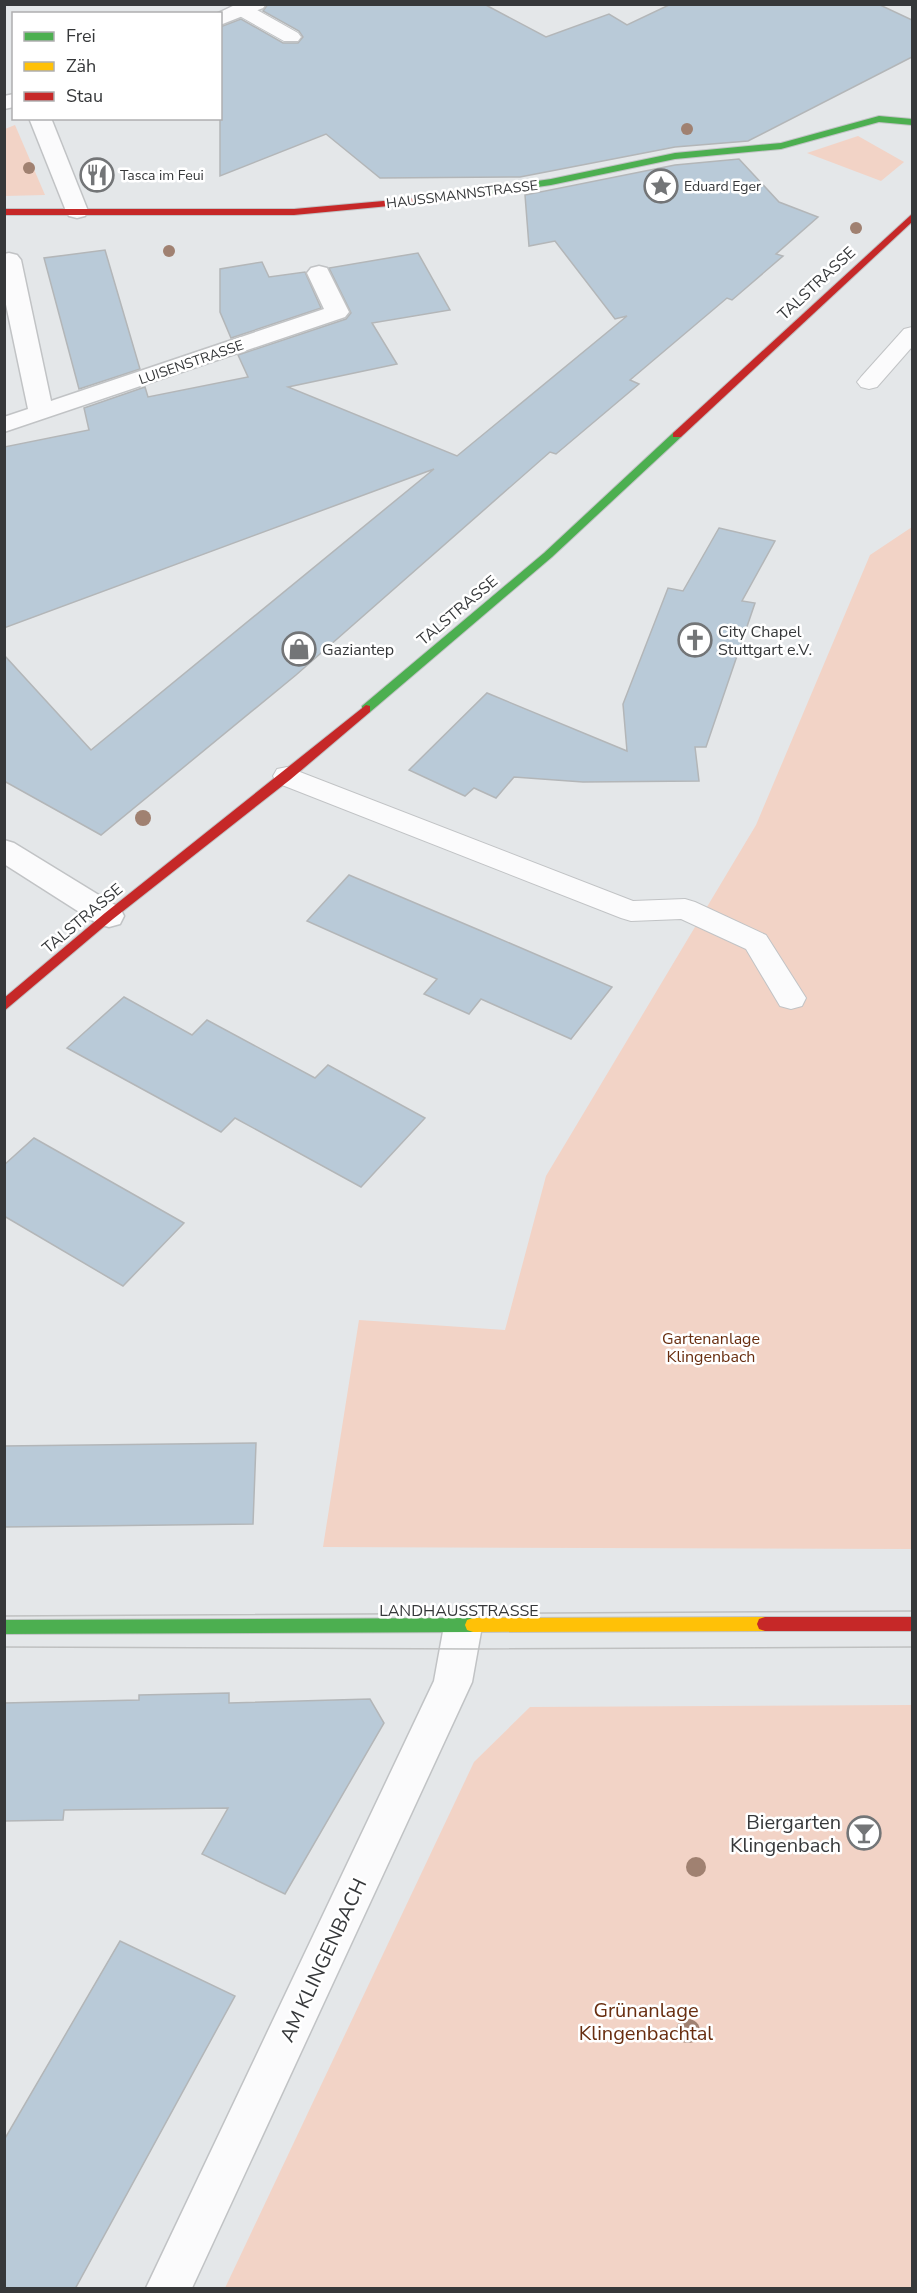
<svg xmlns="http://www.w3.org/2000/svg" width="917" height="2293" viewBox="0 0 917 2293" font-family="'Nunito Sans',sans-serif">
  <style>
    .green { fill: #f2d3c6 }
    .building { fill: #b9cad8; stroke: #b3b6b8; stroke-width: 1.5 }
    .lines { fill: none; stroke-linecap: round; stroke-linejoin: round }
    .lane-casing { stroke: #c1c3c5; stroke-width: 2 }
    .street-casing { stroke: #c1c3c5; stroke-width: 3 }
    .fast-casing { stroke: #c1c3c5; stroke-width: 2 }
    .slow-casing { stroke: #c1c3c5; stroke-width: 2 }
    .jam-casing { stroke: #c1c3c5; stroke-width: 2 }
    .lane { fill: #fbfbfc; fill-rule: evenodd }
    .street { fill: #fbfbfc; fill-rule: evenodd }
    .fast { fill: #4caf50; fill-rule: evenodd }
    .slow { fill: #ffc107; fill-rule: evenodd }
    .jam { fill: #c62828; fill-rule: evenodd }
    .tram { stroke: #bfc0c0; stroke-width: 1.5 }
    .tree { fill: #a08171 }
    .labels { text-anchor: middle; stroke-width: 5; stroke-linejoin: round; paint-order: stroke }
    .far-poi-label { font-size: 14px; fill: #36383a; stroke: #fff; text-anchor: start }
    .far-street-label { font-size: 14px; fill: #36383a; stroke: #fff }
    .street-label { font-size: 16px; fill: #36383a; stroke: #fff }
    .poi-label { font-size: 16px; fill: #36383a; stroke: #fff; text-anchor: start }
    .park-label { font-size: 16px; fill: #682d0f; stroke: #fff }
    .near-poi-label { font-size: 20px; fill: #36383a; stroke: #fff; text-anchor: end }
    .near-street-label { font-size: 20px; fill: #36383a; stroke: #fff }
    .near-park-label { font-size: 20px; fill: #682d0f; stroke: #fff }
  </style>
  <rect width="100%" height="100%" fill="#e4e7e9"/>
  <g class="green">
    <polygon points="15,125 45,195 5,196 5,129"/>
    <polygon points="858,136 904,162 881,181 807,153"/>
    <polygon points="912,527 912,1549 323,1547 359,1320 505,1330 546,1176 756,825 870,555"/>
    <polygon points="912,1705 912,2288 225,2288 474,1762 530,1707"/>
  </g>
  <g class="building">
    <polygon points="268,4 484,4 546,37 609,14 627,25 671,4 878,4 912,20 912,57 748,141 675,147 520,177 380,178 326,134 220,176 220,27 241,19 283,43 298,43 303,37 299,31 263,11"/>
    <polygon points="739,159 779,202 818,217 776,254 783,256 732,300 727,298 630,380 639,384 556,454 550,452 296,675 101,835 4,781 4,655 91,750 434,469 4,628 4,447 89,430 84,408 145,387 148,397 248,377 238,355 346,319 351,313 329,268 418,253 450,310 372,323 397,364 288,387 457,456 627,316 615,319 555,241 529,246 525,195 675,165"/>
    <polygon points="105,250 140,369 79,389 44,258"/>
    <polygon points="262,262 269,277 305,272 321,308 231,338 220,312 220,269"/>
    <polygon points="719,528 775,541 742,601 755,603 706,747 695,747 699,781 583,782 514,777 496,798 474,788 465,796 409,770 487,693 627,751 623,704 668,588 683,591"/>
    <polygon points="349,875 479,930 612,987 571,1039 481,999 469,1014 424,994 437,979 307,921"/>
    <polygon points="124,997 192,1035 207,1020 315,1078 328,1065 425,1118 361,1187 235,1118 221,1132 67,1048"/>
    <polygon points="34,1138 184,1223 123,1286 4,1216 4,1165"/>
    <polygon points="256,1443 253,1524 4,1527 4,1446"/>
    <polygon points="229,1693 229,1703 370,1699 384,1723 285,1894 202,1854 228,1808 64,1810 63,1820 4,1821 4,1703 139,1700 139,1695"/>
    <polygon points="120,1941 235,1996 75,2289 4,2289 4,2140"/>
  </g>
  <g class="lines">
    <g class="lane-casing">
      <g id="lane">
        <polygon points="242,4 250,6 298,33 301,37 298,41 284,41 236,14 233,10 236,6"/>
        <polygon points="912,327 912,347 877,387 869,389 861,387 857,382 861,377 904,329"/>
        <polygon points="287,767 633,901 685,899 695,902 766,935 806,998 802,1006 791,1009 780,1006 746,949 681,919 631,921 621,918 277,783 273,776 277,769"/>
      </g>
    </g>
    <g class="street-casing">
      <g id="street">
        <polygon points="237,4 266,4 263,8 220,25 220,14 216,14"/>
        <polygon points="14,94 14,107 4,109 4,96"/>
        <polygon points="29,118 51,118 88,211 85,216 77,218 69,216 66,211"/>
        <polygon points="9,253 17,255 21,260 51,401 324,309 307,273 311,268 319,266 327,268 349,312 345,317 4,432 4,417 28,409 4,295 4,254"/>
        <polygon points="4,840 14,843 120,908 124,916 120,924 109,927 98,924 4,864"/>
        <polygon points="463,1609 477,1614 482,1626 472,1682 192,2288 146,2288 434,1681 444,1626 449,1614"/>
      </g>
    </g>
    <g class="fast-casing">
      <g id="fast">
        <polygon points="879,116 912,119 912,125 879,122 781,149 675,159 551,185 428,203 423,200 428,197 551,179 675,153 781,143"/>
        <polygon points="677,432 681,433 681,437 552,557 370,712 362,712 362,706 544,553 673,433"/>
        <polygon points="473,1618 479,1620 481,1625 479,1630 473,1632 4,1634 4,1620"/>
      </g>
    </g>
    <g class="slow-casing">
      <polygon id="slow" points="765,1617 771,1619 773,1624 771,1629 765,1631 473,1632 467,1630 465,1625 467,1620 473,1618"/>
    </g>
    <g class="jam-casing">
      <g id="jam">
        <polygon points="428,197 433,200 431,202 294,215 4,215 4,209 294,209"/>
        <polygon points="912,214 912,222 681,437 673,437 673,433"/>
        <polygon points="366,705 370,706 370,712 291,779 113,919 4,1011 4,998 105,913"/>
        <polygon points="765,1617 912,1617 912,1631 765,1631 759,1629 757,1624 759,1619"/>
      </g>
    </g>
    <use href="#lane" class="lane"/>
    <use href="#street" class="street"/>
    <use href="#fast" class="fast"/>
    <use href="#slow" class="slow"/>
    <use href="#jam" class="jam"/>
    <g class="tram">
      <polyline points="4,1616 912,1611"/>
      <polyline points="4,1647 471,1649 912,1647"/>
    </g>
  </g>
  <g class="tree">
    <circle cx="687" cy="129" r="6"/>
    <circle cx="29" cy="168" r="6"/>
    <circle cx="856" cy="228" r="6"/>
    <circle cx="169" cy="251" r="6"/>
    <circle cx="143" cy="818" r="8"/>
    <circle cx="696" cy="1867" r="10"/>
    <circle cx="688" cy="2031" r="12"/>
  </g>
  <defs>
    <g id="restaurant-ring" transform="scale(1.725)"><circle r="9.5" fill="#fff" stroke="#737577" stroke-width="1.5"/><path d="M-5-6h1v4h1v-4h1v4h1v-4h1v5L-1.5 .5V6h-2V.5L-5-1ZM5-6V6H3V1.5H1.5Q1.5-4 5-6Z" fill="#737577"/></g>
    <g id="sight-ring" transform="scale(1.725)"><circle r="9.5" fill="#fff" stroke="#737577" stroke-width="1.5"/><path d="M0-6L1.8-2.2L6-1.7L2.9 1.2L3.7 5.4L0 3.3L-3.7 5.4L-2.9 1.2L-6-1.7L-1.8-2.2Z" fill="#737577"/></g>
    <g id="church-ring" transform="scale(1.725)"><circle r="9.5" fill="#fff" stroke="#737577" stroke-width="1.5"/><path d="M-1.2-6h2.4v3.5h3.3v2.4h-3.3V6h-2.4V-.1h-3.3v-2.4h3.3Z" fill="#737577"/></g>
    <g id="shop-ring" transform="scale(1.725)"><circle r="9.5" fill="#fff" stroke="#737577" stroke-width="1.5"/><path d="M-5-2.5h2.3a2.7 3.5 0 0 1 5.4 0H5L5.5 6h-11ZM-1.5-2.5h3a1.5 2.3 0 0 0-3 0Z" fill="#737577"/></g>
    <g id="bar-ring" transform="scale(1.725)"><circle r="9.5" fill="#fff" stroke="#737577" stroke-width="1.5"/><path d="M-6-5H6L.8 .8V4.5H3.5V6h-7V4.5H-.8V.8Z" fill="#737577"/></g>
  </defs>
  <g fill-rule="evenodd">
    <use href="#restaurant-ring" x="97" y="175"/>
    <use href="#sight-ring" x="661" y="186"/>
    <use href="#church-ring" x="695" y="640"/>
    <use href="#shop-ring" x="299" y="649"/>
    <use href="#bar-ring" x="864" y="1833"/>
  </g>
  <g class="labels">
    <g class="far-poi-label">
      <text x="120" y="180">Tasca im Feui</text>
      <text x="684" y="191">Eduard Eger</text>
    </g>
    <g class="far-street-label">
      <text transform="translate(462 194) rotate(-7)" y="5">HAUSSMANNSTRASSE</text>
      <text transform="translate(191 362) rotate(-19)" y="5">LUISENSTRASSE</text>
    </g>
    <g class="street-label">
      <text transform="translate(816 283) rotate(-43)" y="6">TALSTRASSE</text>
      <text transform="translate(457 610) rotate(-40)" y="6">TALSTRASSE</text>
      <text transform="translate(82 918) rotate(-40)" y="6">TALSTRASSE</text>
      <text x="459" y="1616">LANDHAUSSTRASSE</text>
    </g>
    <g class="poi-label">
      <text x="718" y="637">City Chapel<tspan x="718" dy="18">Stuttgart e.V.</tspan></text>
      <text x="322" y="655">Gaziantep</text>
    </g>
    <g class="park-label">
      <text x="711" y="1344">Gartenanlage<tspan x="711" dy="18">Klingenbach</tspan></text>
    </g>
    <g class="near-poi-label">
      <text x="841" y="1829">Biergarten<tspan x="841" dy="23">Klingenbach</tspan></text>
    </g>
    <g class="near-street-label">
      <text transform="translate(323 1960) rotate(-65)" y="7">AM KLINGENBACH</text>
    </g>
    <g class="near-park-label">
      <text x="646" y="2017">Grünanlage<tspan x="646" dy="23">Klingenbachtal</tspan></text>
    </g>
  </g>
  <rect width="917" height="2293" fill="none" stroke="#36383a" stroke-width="12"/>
  <rect x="12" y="12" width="210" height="108" fill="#ffffff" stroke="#afafb0" stroke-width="1.5"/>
  <rect x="24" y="32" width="30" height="9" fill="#4caf50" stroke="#afafb0" stroke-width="1.5"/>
  <text x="66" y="42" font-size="18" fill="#36383a">Frei</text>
  <rect x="24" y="62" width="30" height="9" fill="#ffc107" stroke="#afafb0" stroke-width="1.5"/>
  <text x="66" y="72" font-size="18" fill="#36383a">Zäh</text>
  <rect x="24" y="92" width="30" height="9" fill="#c62828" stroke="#afafb0" stroke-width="1.5"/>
  <text x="66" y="102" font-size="18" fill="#36383a">Stau</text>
</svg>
